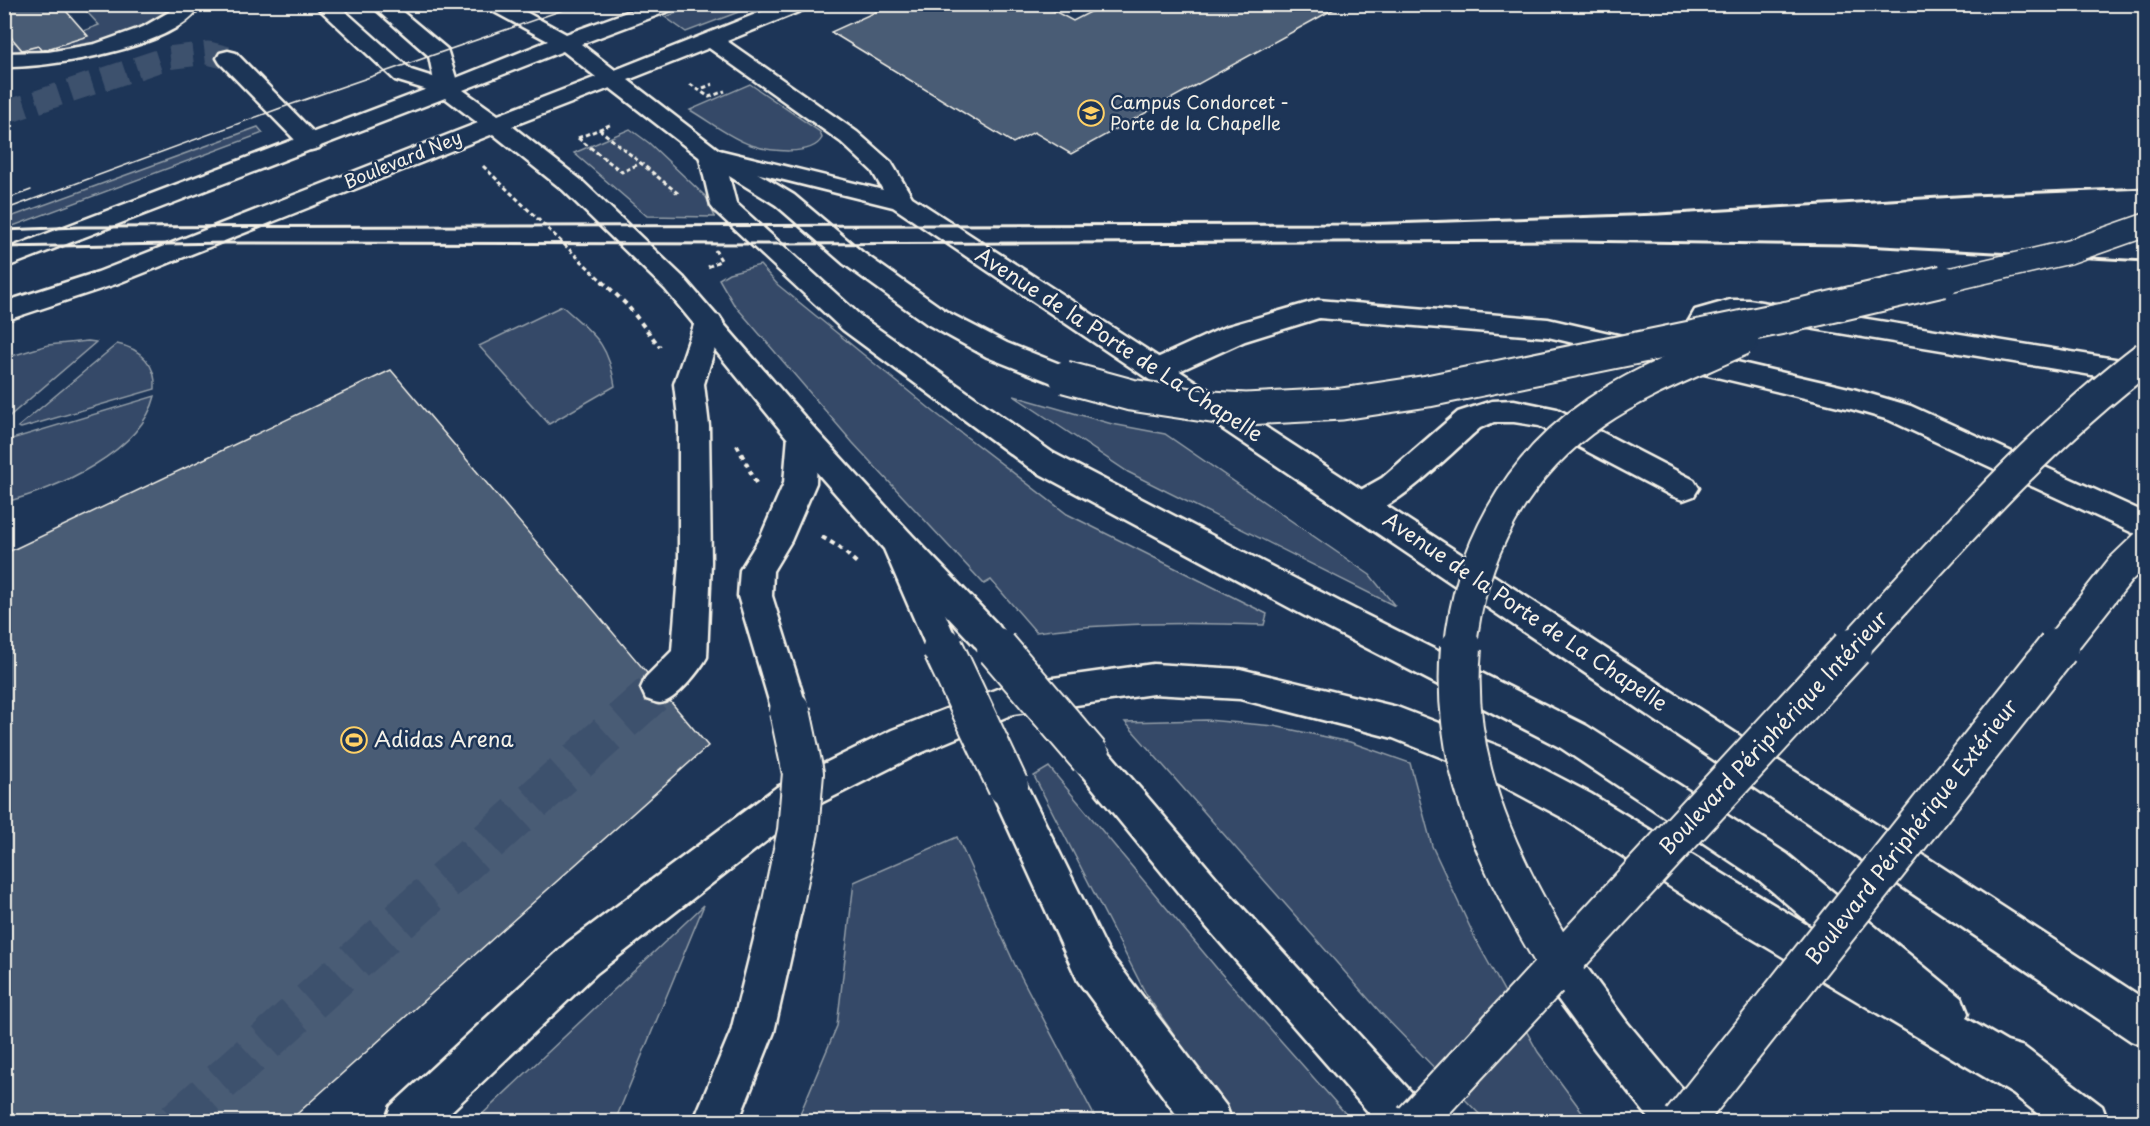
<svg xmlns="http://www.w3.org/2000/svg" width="2150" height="1126" viewBox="0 0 2150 1126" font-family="'Playpen Sans',sans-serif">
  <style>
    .green { fill: #354a67; stroke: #949ea8; stroke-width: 1.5 }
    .building { fill: #485b74; stroke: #f4f1e8; stroke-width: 1.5 }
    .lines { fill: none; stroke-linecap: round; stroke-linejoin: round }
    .minor-tunnel-far1 { stroke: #3d516d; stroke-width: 23; stroke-dasharray: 23 12; stroke-linecap: butt }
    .minor-tunnel { stroke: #3d516d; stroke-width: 40; stroke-dasharray: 40 20; stroke-linecap: butt }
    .minor-casing { stroke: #f4f1e8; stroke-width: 5 }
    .major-casing { stroke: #f4f1e8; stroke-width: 5 }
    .highway-casing { stroke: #f4f1e8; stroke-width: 5 }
    .path-far1 { stroke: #f4f1e8; stroke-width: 3; stroke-dasharray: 4.5 3; stroke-linecap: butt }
    .path { stroke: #f4f1e8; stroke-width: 4; stroke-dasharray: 5 4.5; stroke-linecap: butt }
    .minor { fill: #1d3557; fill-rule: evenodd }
    .major { fill: #1d3557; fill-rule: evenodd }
    .highway { fill: #1d3557; fill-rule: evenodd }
    .tram { stroke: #f4f1e8; stroke-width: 1.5 }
    .rail { stroke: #f4f1e8; stroke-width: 3 }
    .major-bridge-casing { stroke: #f4f1e8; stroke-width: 44; stroke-linecap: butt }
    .highway-bridge-far2-casing { stroke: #f4f1e8; stroke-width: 26; stroke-linecap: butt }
    .highway-bridge-far1-casing { stroke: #f4f1e8; stroke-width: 35; stroke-linecap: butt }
    .highway-bridge-casing { stroke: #f4f1e8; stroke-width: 44; stroke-linecap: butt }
    .major-bridge { stroke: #1d3557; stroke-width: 40 }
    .highway-bridge-far2 { stroke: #1d3557; stroke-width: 23 }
    .highway-bridge-far1 { stroke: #1d3557; stroke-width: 31 }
    .highway-bridge { stroke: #1d3557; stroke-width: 40 }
    .labels { text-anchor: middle; stroke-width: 5; stroke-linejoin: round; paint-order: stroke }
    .far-poi-label { font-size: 18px; fill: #f4f1e8; stroke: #1d3557; text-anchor: start }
    .far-street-label { font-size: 18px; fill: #f4f1e8; stroke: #1d3557 }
    .street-label { font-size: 21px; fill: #f4f1e8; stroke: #1d3557 }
    .poi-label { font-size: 21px; fill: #f4f1e8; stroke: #1d3557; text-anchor: start }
  </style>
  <rect width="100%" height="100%" fill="#1d3557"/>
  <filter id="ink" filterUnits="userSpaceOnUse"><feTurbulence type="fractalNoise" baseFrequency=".0167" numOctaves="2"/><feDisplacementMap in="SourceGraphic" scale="12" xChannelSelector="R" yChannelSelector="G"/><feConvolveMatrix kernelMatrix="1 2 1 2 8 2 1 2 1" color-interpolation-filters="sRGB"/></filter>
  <g filter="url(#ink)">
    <g class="green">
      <path d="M 108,5 L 169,5 C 164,26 87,49 66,54 C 47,58 24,56 5,57 L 4,46 L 15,42 L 22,51 L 38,46 L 42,51 L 87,36 L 83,31 L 99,25 L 86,11 Z"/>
      <polygon points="698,5 698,4 757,5 686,32 665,17"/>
      <path d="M 750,84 L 820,132 L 822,138 C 812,157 768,151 751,145 C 730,138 709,121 690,110 Z"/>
      <polygon points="258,127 263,133 5,229 5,219"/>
      <polygon points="630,129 649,143 706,197 715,217 647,216 574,153"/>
      <path d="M 760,265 L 778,285 L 934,412 L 1067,514 L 1267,614 L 1264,625 C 1187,622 1112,622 1036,632 L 991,580 L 984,584 L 853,443 L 733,303 L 719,279 L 729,273 Z"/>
      <path d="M 562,306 C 594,335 608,341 615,386 L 549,424 L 479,346 Z"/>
      <polygon points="88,341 96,342 5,420 5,358 48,345"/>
      <path d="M 117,344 C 140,348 157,365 155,389 L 21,428 L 18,427 Z"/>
      <path d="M 155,396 C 141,452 55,490 5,502 L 5,441 Z"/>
      <polygon points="1014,396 1112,424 1165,434 1370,575 1395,606 1128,472"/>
      <polygon points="1207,720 1274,726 1350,742 1410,763 1432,846 1477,942 1538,1052 1589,1121 1486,1121 1380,1012 1125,722"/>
      <polygon points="1049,767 1219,971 1352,1121 1235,1121 1147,996 1034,776"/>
      <polygon points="957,837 1015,965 1097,1121 797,1121 837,1026 854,882"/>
      <polygon points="704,905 615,1121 475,1121"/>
    </g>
    <g class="building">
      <polygon points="4,4 60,4 88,36 44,50 41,50 38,46 22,50 4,29"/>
      <polygon points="893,4 1041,4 1073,21 1106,4 1343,4 1071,154 1034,132 1013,143 831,32"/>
      <polygon points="391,370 647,673 639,687 644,700 660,705 670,701 708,746 288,1122 4,1122 4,554"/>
    </g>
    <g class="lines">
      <polyline class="minor-tunnel-far1" points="4,113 167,58 208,53 228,58"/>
      <polyline class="minor-tunnel" points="176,1122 659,688"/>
      <g class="minor-casing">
        <g id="minor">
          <path d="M 195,4 L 198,9 C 171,48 50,68 4,67 L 4,53 L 48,52 L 95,44 L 143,27 L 181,5 Z"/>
          <polygon points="314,4 337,4 411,70 455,84 458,89 455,94 447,96 395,80"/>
          <polygon points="228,51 236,53 319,138 323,143 319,148 311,150 303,148 220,63 217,58 220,53"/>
          <polygon points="1318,300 1548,319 1679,349 1683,331 1695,310 1730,300 1749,300 2146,364 2146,384 1749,318 1730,318 1716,322 1711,331 1707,355 1853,389 1911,406 2146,513 2146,539 1889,420 1851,409 1548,337 1319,318 1245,341 1166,377 1156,380 1146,377 1142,370 1146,363 1225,327"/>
          <path d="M 709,313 L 719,316 L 723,322 L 704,384 L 709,426 L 711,562 L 707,657 C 700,670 675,702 660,703 C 656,703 650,700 646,699 L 641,688 L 646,677 L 672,651 L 679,562 L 679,426 L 674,384 L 695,322 L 699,316 Z"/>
          <path d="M 1514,400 L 1557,409 L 1694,480 L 1699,488 L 1694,496 L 1683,500 L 1672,496 L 1539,426 L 1514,422 L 1494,422 L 1480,428 C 1453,451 1397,510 1363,515 C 1359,516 1354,514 1350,512 L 1345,504 L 1350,496 L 1382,478 L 1458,412 L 1492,401 Z"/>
        </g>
      </g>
      <g class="major-casing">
        <g id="major">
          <path d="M 370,4 L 393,4 L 447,49 L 456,78 L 548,41 L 487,8 L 484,4 L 511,4 L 566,34 L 649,4 L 680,4 L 677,8 L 581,44 L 615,70 L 781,4 L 811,4 L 808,8 L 727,41 L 857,132 L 891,162 L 912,197 L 2146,1000 L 2146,1047 L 2131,1041 L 893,207 L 703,160 L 610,88 L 512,126 L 581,180 L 683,277 L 814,428 L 910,533 L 960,648 L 955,658 L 943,663 L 931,658 L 884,549 L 792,444 L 665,289 L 563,190 L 493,134 L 116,284 L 4,321 L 4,302 L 98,272 L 478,123 L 445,98 L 4,268 L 4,250 L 435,86 L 429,56 ZM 709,48 L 841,142 L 872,171 L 883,190 L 719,150 L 628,80 ZM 563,51 L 596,77 L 498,115 L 463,90 Z"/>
          <polygon points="1008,769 1021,774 1108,951 1226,1106 1232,1122 1182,1122 1078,981 989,786 995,774"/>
        </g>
      </g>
      <g class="highway-casing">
        <g id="highway">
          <polygon points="711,148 719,150 794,195 862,252 947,312 1007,343 1075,370 1079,377 1075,384 1065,387 1055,384 987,357 927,324 844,264 776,205 729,176 736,203 863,318 1053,453 1342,603 1587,726 1787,854 1962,998 1968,1013 1966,1018 2007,1042 2024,1047 2102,1106 2108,1122 2048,1122 2013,1094 1728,924 1563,818 1475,771 1393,738 1240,699 1153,694 1013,714 918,754 805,811 597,973 440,1122 385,1122 391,1106 567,943 777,787 892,730 1010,684 1153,664 1240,669 1397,707 1501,747 1591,794 1822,934 1759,880 1561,748 1318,623 1031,469 843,330 715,211 711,206 699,155 703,150"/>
          <polygon points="803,425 814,428 818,436 816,483 791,541 773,571 772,596 808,711 803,722 790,727 777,722 772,711 738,596 740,570 761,536 784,483 788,436 792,428"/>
          <polygon points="898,529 910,533 999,626 1004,636 999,646 987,650 975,646 886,551 882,542 886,533"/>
          <polygon points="1090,740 1103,745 1232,896 1424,1106 1430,1122 1377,1122 1204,924 1077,769 1071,757 1077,745"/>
          <polygon points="782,887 796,893 802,907 774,1032 738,1122 693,1122 731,1031 762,907 768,893"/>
          <polygon points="1564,951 1579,957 1626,1021 1697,1106 1703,1122 1652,1122 1596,1051 1549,987 1543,972 1549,957"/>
        </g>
      </g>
      <g class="path-far1">
        <polyline points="690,84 709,97 725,91"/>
        <polyline points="703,88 713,84"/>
        <polyline points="599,129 680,195"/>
        <polyline points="578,138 622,172 641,163"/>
        <polyline points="578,138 612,124"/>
        <polyline points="483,166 604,283"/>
        <polyline points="708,267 721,260 715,250"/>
      </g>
      <g class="path">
        <polyline points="602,281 627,305 660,347"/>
        <polyline points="737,445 756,483"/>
        <polyline points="822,537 839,547 859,565"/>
      </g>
      <use href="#minor" class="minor"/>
      <use href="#major" class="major"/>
      <use href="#highway" class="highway"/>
      <g class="tram">
        <polyline points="4,200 31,190"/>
        <polyline points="4,210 278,109 580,4"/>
      </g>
      <g class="rail">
        <polyline points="4,230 80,227 1361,224 1659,214 1972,195 2146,188"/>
        <polyline points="4,247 225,243 777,244 1573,241 1845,245 2146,261"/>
      </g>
      <g class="major-bridge-casing">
        <polyline id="major-bridge" points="943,648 1008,786"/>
      </g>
      <g class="highway-bridge-far2-casing">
        <polyline id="highway-bridge-far2" points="1936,283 2069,252 2146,225"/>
      </g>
      <g class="highway-bridge-far1-casing">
        <g id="highway-bridge-far1">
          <polyline points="1065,377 1131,395 1211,407 1246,409 1342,404 1428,391 1788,317 1943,281"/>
          <polyline points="987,636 999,650"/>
          <path d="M 1460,650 C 1469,554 1515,467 1596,412 C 1641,381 1694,362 1743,339"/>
          <path d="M 1851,650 C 1944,548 2036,441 2146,357"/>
          <polyline points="2057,650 2121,569 2146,545"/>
        </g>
      </g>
      <g class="highway-bridge-casing">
        <g id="highway-bridge">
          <polyline points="997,648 1090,757"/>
          <path d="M 1461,648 C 1450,770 1503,871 1564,972"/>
          <polyline points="782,907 798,831 803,773 790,711"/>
          <polyline points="1414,1122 1852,648"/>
          <polyline points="1683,1122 2058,648"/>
        </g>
      </g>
      <use href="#major-bridge" class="major-bridge"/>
      <use href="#highway-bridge-far2" class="highway-bridge-far2"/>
      <use href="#highway-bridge-far1" class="highway-bridge-far1"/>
      <use href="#highway-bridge" class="highway-bridge"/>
    </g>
  </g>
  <defs>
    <g id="university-ring" transform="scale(1.35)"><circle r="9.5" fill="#1d3557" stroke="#ffd166" stroke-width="1.5"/><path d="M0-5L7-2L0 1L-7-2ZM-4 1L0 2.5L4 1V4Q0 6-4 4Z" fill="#ffd166"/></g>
    <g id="stadium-ring" transform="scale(1.35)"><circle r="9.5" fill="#1d3557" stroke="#ffd166" stroke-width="1.5"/><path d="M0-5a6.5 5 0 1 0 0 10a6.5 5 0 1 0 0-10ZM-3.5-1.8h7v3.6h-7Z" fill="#ffd166"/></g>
  </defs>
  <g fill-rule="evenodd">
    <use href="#university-ring" x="1091" y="113"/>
    <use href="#stadium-ring" x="354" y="740"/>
  </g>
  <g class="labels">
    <g class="far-poi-label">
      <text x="1110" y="109">Campus Condorcet -<tspan x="1110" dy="21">Porte de la Chapelle</tspan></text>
    </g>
    <g class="far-street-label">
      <text transform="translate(403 160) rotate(-22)" y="6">Boulevard Ney</text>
    </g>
    <g class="street-label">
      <text transform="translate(1119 345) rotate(33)" y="7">Avenue de la Porte de La Chapelle</text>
      <text transform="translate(1525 612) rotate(34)" y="7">Avenue de la Porte de La Chapelle</text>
      <text transform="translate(1774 733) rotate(-47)" y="7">Boulevard Périphérique Intérieur</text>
      <text transform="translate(1912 832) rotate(-52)" y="7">Boulevard Périphérique Extérieur</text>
    </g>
    <g class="poi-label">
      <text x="374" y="747">Adidas Arena</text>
    </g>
  </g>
  <rect width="2150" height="1126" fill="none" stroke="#1d3557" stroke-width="24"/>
  <rect x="12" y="12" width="2126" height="1102" fill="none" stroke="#f4f1e8" stroke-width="2" filter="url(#ink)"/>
</svg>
